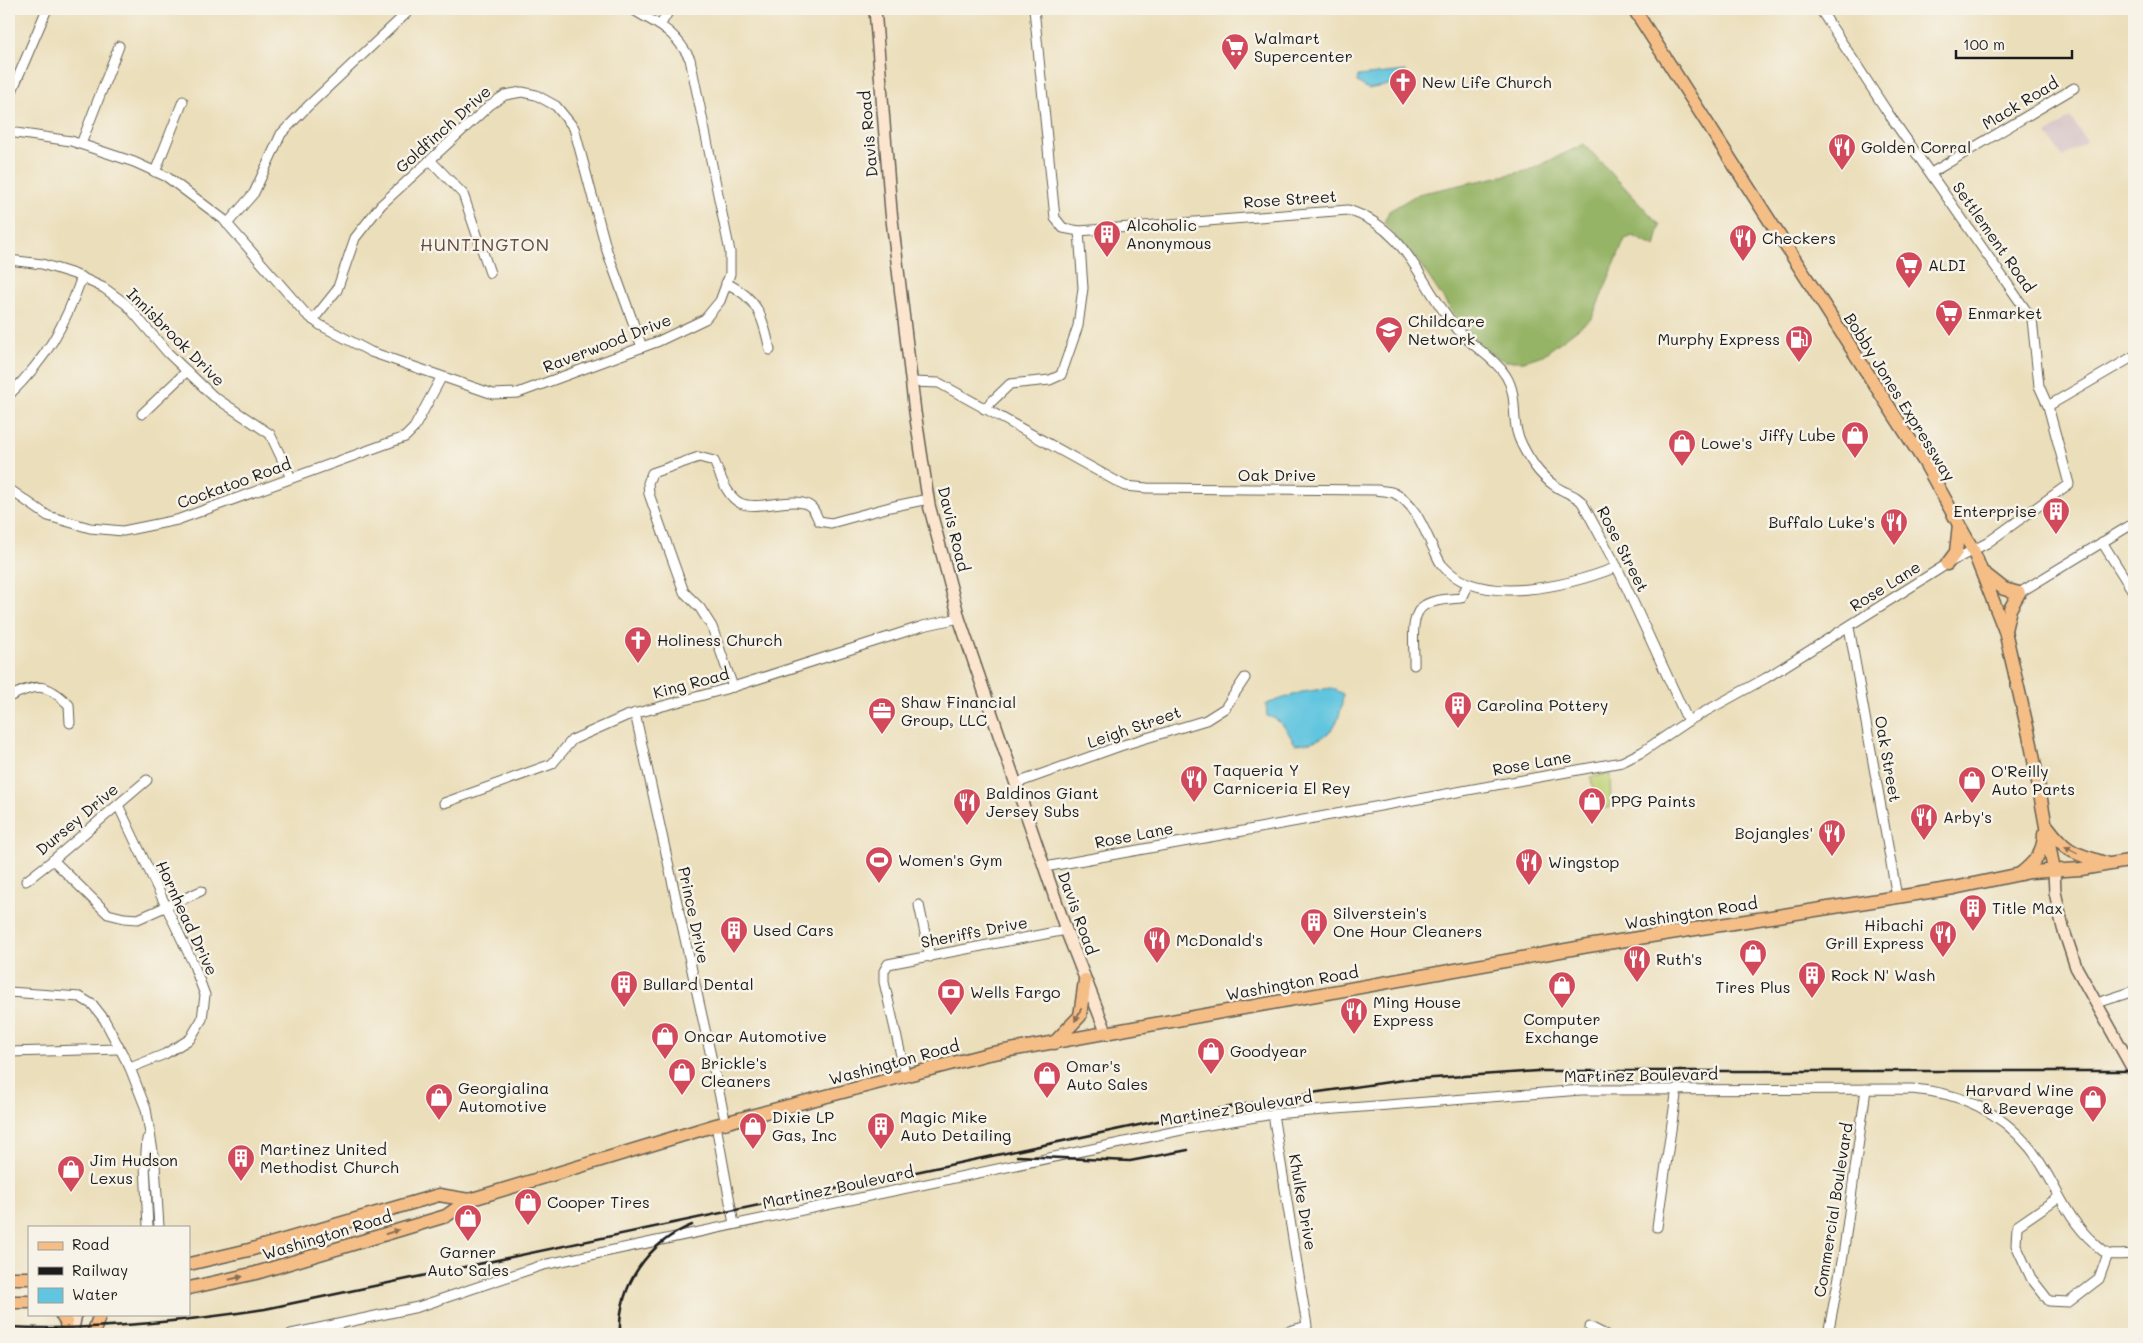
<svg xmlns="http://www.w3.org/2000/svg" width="2143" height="1343" viewBox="0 0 2143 1343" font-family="Mali,sans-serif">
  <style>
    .industrial { fill: #d2bec3 }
    .green { fill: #bed275; stroke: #6d7748 }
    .forest { fill: #96b466; stroke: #596841 }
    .water { fill: #61c5df; stroke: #3e707e }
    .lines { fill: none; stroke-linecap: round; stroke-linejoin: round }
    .street-casing { stroke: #646053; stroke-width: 11 }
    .secondary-casing { stroke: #646053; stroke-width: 14 }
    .primary-casing { stroke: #646053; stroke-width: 15 }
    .street { stroke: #fff; stroke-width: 9 }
    .secondary { stroke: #fbe5cf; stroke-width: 11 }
    .primary { stroke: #f6be87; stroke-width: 12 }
    .rail { stroke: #1c1c1c; stroke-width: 2.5 }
    .oneway { fill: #896d52 }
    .labels { text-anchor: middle; stroke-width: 5; stroke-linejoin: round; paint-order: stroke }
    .poi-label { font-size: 16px; fill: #1c1c1c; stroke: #f7f3e8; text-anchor: start }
    .street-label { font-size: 16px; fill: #1c1c1c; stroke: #f7f3e8 }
    .neighbourhood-label { font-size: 18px; letter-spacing: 1px; fill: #614a42; stroke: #f7f3e8 }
  </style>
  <rect width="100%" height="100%" fill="#f7f3e8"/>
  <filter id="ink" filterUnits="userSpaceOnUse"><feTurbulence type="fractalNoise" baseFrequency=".02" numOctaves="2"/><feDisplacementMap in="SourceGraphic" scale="10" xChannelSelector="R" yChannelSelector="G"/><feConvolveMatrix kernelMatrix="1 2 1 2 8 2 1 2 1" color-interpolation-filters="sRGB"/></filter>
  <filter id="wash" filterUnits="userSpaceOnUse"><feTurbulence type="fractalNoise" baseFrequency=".0096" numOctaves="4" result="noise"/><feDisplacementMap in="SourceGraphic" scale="20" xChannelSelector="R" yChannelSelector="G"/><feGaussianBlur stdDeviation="1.12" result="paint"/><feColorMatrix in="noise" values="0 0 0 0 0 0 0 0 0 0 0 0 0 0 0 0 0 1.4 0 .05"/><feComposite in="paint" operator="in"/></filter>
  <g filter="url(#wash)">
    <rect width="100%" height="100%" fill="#ebdeba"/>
    <polygon class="industrial" points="2070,117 2087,141 2063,157 2047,134"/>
    <polygon class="green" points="1610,774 1611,807 1596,809 1591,777"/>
    <polygon class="forest" points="1584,144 1660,225 1655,247 1633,236 1625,239 1592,318 1543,355 1524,361 1504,361 1485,350 1459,322 1418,261 1384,223 1389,211 1418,194 1530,170"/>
    <g class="water">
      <polygon points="1405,71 1406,77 1393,84 1368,89 1357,82 1358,76"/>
      <path d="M 1331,688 L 1343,694 C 1341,726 1328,743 1295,744 C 1287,731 1283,720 1267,716 L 1266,704 L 1302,692 Z"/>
    </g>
  </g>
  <g filter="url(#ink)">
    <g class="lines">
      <g class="street-casing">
        <g id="street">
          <polyline points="661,24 670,9"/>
          <polyline points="9,98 47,9"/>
          <path d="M 9,132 L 71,141 L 134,162 L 167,177 L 223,219 L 306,314 L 320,325 L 371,352 L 493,394 L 518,393 L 659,341 L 705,319 L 720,301 L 730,274 L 730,252 L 690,59 C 673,28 659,26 632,9"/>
          <polyline points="81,144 119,46"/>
          <polyline points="430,160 463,194 490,273"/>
          <polyline points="155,172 183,101"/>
          <polyline points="1931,173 2074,88"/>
          <polyline points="227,224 254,193 281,134 308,106 411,9"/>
          <path d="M 1079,231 L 1348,210 C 1411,230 1419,287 1460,332 C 1474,348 1495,358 1506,376 C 1516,392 1513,409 1516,427 C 1518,439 1527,455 1534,465 C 1539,472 1548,481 1555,486 C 1564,493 1578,495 1583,504 L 1617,567 L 1688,721"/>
          <polyline points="9,260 42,264 74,274 104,288 126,304 168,353 213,396 270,434 291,478"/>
          <path d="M 726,283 C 758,298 763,317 770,350"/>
          <polyline points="313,320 337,290 355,238 381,205 490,105 505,95 522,92 536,95 556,106 574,128 607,251 642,347"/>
          <path d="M 912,382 L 939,383 L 1125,486 L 1147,488 L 1376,490 C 1381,491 1389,491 1394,493 C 1415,503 1424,529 1433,548 C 1436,553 1438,560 1442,565 C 1479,609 1571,585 1617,567"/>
          <path d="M 9,395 C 47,358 64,327 82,277"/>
          <polyline points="2048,406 2134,356"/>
          <polyline points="984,409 1010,384 1050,380 1061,375 1078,326 1083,288 1079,231 1063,228 1055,218 1034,9"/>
          <polyline points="142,414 187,371"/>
          <polyline points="9,489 48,516 90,528 123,531 177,520 405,437 414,428 441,378"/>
          <polyline points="2102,542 2134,593"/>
          <polyline points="2019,593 2134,523"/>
          <polyline points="1849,627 1897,897"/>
          <path d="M 1414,665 C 1415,648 1408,614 1425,605 C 1435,599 1450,599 1461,598 L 1468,584"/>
          <path d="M 733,687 L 712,627 L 700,608 L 684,592 L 649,494 L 648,483 L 652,473 L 699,457 L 714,461 C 720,474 726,496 740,503 C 761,512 797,493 812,508 C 815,511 817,517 819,521 L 831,523 L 890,507 L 928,499"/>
          <path d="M 9,697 C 37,683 47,683 69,705 L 70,723"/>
          <polyline points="635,713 726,1124"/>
          <polyline points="1017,783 1120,746 1206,720 1225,708 1245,678"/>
          <polyline points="444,803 552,764 572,740 626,716 733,687 923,626 959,618"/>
          <polyline points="118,805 193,963 205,995 202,1019 190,1039 165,1054 130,1068"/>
          <polyline points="53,860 108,914 124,918 138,919 201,891"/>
          <polyline points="1045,867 1622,762 1642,752 1688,721 1766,678 1952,561 1987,543 2069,484 2048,406 2039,386 2032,319 1888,113 1820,9"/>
          <polyline points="26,881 53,860 147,780"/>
          <polyline points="919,905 930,957"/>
          <polyline points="9,992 80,997 93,1005 104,1019 130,1068 146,1109 155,1164 159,1227"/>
          <polyline points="2097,1003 2134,991"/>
          <polyline points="9,1052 118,1049"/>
          <polyline points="906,1077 884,982 884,971 888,964 1066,930"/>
          <polyline points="1273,1114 1307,1326 1278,1334"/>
          <polyline points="716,1125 734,1224"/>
          <polyline points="147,1139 145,1165 148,1227"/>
          <polyline points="2059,1197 2017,1226 2016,1245 2031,1278 2049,1301 2069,1302 2099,1279 2108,1254"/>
          <polyline points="1657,1227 1677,1088"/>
          <polyline points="1590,1327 1604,1334"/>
          <path d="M 291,1334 L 418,1307 L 543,1265 L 1191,1128 L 1273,1114 L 1581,1090 L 1911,1089 C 1958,1092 1999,1110 2030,1148 C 2054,1178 2063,1215 2093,1242 C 2097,1246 2103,1252 2108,1254 C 2114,1256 2127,1254 2134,1254"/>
          <polyline points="1828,1334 1843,1256 1866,1089"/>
        </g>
      </g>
      <g class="secondary-casing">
        <g id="secondary">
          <polyline points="875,9 891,211 915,412 929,505 959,618 1066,930 1107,1034"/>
          <polyline points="2054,871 2055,892 2063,928 2076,967 2134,1071"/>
          <polyline points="72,1334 76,1314"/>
        </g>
      </g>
      <g class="primary-casing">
        <g id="primary">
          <polyline points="1634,9 1925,463 1973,550 2005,631 2031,744 2054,871"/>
          <polyline points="1947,564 1956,552 1959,524"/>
          <polyline points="1985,574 2004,589 2019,593 2010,609 2005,630"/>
          <path d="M 2048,827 C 2068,854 2075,853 2105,863"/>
          <path d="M 2020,874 C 2034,863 2044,852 2044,834"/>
          <polyline points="1054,1043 1080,1016 1085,980"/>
          <polyline points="189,1264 249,1250 439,1195 469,1200"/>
          <polyline points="9,1278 29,1278"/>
          <polyline points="189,1288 256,1273 446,1216 469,1200 716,1125 988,1054 1588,946 1954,888 2030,872 2081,869 2134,860"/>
          <polyline points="9,1302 29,1302"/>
          <polyline points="61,1314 66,1322 67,1334"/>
          <polyline points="93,1334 100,1314"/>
        </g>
      </g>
      <use href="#street" class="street"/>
      <use href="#secondary" class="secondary"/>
      <use href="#primary" class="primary"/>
      <g class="rail">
        <polyline points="1017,1156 1130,1161 1188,1150"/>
        <path d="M 9,1327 C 94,1331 180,1322 265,1309 L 1191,1114 L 1290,1096 L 1404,1080 L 1538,1071 L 2134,1071"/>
        <path d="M 620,1334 C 618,1286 647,1243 692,1225"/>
      </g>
    </g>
    <defs><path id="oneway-solid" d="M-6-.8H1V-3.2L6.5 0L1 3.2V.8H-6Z" transform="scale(1.25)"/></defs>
    <g class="oneway">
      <use href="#oneway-solid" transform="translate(2071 850) rotate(-153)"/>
      <use href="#oneway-solid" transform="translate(1078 1015) rotate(117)"/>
      <use href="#oneway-solid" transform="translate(392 1232) rotate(-17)"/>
      <use href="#oneway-solid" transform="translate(236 1278) rotate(-13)"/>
    </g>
  </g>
  <defs>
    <g id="supermarket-pin" transform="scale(1.4375)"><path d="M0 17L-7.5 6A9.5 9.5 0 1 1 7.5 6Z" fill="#d1495b" stroke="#f7f3e8"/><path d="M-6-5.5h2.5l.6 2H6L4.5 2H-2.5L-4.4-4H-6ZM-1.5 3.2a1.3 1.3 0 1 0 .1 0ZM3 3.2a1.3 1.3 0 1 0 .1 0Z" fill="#fff"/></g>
    <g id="church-pin" transform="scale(1.4375)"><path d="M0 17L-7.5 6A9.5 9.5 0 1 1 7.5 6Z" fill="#d1495b" stroke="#f7f3e8"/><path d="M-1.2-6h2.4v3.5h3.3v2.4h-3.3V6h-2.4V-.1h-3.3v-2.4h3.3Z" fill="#fff"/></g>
    <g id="restaurant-pin" transform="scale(1.4375)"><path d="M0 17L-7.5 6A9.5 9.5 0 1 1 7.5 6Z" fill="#d1495b" stroke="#f7f3e8"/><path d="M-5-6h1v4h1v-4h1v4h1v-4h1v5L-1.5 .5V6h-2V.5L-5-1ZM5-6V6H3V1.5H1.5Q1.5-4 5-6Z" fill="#fff"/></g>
    <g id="building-pin" transform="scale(1.4375)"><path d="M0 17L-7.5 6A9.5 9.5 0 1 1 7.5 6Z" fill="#d1495b" stroke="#f7f3e8"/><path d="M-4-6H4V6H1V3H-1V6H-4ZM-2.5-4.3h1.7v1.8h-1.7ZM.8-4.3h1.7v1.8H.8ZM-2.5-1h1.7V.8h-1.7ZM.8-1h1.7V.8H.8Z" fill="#fff"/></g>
    <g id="school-pin" transform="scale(1.4375)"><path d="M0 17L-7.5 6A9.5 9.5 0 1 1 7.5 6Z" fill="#d1495b" stroke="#f7f3e8"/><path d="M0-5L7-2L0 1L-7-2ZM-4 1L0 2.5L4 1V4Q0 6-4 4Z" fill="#fff"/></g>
    <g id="fuel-pin" transform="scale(1.4375)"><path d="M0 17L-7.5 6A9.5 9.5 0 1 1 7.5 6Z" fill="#d1495b" stroke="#f7f3e8"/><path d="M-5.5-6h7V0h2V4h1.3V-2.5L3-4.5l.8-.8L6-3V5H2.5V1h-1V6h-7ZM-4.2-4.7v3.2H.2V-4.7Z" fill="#fff"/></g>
    <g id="shop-pin" transform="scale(1.4375)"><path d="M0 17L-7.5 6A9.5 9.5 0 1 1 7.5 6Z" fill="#d1495b" stroke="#f7f3e8"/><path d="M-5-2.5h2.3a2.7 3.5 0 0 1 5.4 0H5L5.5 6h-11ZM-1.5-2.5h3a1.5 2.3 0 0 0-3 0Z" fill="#fff"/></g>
    <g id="office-pin" transform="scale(1.4375)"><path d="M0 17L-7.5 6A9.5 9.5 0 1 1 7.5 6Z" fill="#d1495b" stroke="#f7f3e8"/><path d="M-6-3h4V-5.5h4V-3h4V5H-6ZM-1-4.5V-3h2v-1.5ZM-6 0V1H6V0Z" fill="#fff"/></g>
    <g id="stadium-pin" transform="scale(1.4375)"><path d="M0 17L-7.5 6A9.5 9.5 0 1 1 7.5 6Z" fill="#d1495b" stroke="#f7f3e8"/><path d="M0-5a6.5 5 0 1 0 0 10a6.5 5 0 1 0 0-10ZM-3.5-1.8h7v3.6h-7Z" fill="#fff"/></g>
    <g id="bank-pin" transform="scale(1.4375)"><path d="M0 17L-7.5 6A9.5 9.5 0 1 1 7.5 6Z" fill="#d1495b" stroke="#f7f3e8"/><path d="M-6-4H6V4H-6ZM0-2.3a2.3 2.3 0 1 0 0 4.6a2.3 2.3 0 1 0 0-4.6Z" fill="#fff"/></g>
  </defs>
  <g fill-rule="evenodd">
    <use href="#supermarket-pin" x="1235" y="47"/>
    <use href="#church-pin" x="1403" y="82"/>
    <use href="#restaurant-pin" x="1842" y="147"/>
    <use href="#building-pin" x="1107" y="234"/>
    <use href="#restaurant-pin" x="1743" y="238"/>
    <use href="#supermarket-pin" x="1909" y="265"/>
    <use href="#supermarket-pin" x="1949" y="313"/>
    <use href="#school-pin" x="1389" y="330"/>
    <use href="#fuel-pin" x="1799" y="339"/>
    <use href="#shop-pin" x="1855" y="435"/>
    <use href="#shop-pin" x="1682" y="443"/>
    <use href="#building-pin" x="2056" y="511"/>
    <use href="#restaurant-pin" x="1894" y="522"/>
    <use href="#church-pin" x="638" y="640"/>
    <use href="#building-pin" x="1458" y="705"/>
    <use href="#office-pin" x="882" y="711"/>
    <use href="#restaurant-pin" x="1194" y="779"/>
    <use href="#shop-pin" x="1972" y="780"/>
    <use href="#shop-pin" x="1592" y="801"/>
    <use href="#restaurant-pin" x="967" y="802"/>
    <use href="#restaurant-pin" x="1924" y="817"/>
    <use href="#restaurant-pin" x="1832" y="833"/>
    <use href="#stadium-pin" x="879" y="860"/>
    <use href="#restaurant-pin" x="1529" y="862"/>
    <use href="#building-pin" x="1973" y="908"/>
    <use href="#building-pin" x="1314" y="922"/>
    <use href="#building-pin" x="734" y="930"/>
    <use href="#restaurant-pin" x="1943" y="934"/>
    <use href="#restaurant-pin" x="1157" y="940"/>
    <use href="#shop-pin" x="1753" y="953"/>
    <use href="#restaurant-pin" x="1637" y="959"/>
    <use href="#building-pin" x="1812" y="975"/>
    <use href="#building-pin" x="624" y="984"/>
    <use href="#shop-pin" x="1562" y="985"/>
    <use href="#bank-pin" x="951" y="992"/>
    <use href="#restaurant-pin" x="1354" y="1011"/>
    <use href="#shop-pin" x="665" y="1036"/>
    <use href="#shop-pin" x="1211" y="1051"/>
    <use href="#shop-pin" x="682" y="1072"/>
    <use href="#shop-pin" x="1047" y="1075"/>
    <use href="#shop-pin" x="439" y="1097"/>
    <use href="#shop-pin" x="2093" y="1099"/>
    <use href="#shop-pin" x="753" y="1126"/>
    <use href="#building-pin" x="881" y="1126"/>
    <use href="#building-pin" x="241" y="1158"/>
    <use href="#shop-pin" x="71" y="1169"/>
    <use href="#shop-pin" x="528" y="1202"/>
    <use href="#shop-pin" x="468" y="1218"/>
  </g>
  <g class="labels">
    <g class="poi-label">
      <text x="1254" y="44">Walmart<tspan x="1254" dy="18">Supercenter</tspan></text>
      <text x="1422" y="88">New Life Church</text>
      <text x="1861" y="153">Golden Corral</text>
      <text x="1126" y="231">Alcoholic<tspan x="1126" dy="18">Anonymous</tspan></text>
      <text x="1762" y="244">Checkers</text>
      <text x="1928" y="271">ALDI</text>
      <text x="1968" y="319">Enmarket</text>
      <text x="1408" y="327">Childcare<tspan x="1408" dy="18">Network</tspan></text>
      <text x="1780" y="345" text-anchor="end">Murphy Express</text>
      <text x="1836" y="441" text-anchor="end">Jiffy Lube</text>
      <text x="1701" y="449">Lowe's</text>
      <text x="2037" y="517" text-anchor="end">Enterprise</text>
      <text x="1875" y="528" text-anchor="end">Buffalo Luke's</text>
      <text x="657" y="646">Holiness Church</text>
      <text x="901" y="708">Shaw Financial<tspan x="901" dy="18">Group, LLC</tspan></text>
      <text x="1477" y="711">Carolina Pottery</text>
      <text x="1213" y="776">Taqueria Y<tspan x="1213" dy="18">Carniceria El Rey</tspan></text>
      <text x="1991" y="777">O'Reilly<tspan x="1991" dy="18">Auto Parts</tspan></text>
      <text x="986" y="799">Baldinos Giant<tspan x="986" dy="18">Jersey Subs</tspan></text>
      <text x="1611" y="807">PPG Paints</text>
      <text x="1943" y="823">Arby's</text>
      <text x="1813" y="839" text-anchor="end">Bojangles'</text>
      <text x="898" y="866">Women's Gym</text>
      <text x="1548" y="868">Wingstop</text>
      <text x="1992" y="914">Title Max</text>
      <text x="1333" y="919">Silverstein's<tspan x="1333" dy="18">One Hour Cleaners</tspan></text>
      <text x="1924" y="931" text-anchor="end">Hibachi<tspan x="1924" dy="18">Grill Express</tspan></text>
      <text x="753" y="936">Used Cars</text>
      <text x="1176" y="946">McDonald's</text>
      <text x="1656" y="965">Ruth's</text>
      <text x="1831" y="981">Rock N' Wash</text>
      <text x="643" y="990">Bullard Dental</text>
      <text x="1753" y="993" text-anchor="middle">Tires Plus</text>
      <text x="970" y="998">Wells Fargo</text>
      <text x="1373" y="1008">Ming House<tspan x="1373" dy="18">Express</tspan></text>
      <text x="1562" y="1025" text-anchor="middle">Computer<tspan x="1562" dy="18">Exchange</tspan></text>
      <text x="684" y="1042">Oncar Automotive</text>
      <text x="1230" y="1057">Goodyear</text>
      <text x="701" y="1069">Brickle's<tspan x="701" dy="18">Cleaners</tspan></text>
      <text x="1066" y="1072">Omar's<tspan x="1066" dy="18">Auto Sales</tspan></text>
      <text x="458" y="1094">Georgialina<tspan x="458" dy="18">Automotive</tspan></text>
      <text x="2074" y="1096" text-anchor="end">Harvard Wine<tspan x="2074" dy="18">&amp; Beverage</tspan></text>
      <text x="772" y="1123">Dixie LP<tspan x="772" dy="18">Gas, Inc</tspan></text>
      <text x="900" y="1123">Magic Mike<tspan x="900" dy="18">Auto Detailing</tspan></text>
      <text x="260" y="1155">Martinez United<tspan x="260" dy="18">Methodist Church</tspan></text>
      <text x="90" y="1166">Jim Hudson<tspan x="90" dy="18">Lexus</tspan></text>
      <text x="547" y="1208">Cooper Tires</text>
      <text x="468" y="1258" text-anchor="middle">Garner<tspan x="468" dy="18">Auto Sales</tspan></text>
    </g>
    <g class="street-label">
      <text transform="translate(2020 103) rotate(-31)" y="6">Mack Road</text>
      <text transform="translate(443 129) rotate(-42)" y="6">Goldfinch Drive</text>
      <text transform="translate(868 134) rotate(-95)" y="6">Davis Road</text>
      <text transform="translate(1290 199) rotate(-4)" y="6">Rose Street</text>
      <text transform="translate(1994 237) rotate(55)" y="6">Settlement Road</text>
      <text transform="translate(176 337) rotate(45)" y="6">Innisbrook Drive</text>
      <text transform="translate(607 343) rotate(-21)" y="6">Raverwood Drive</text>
      <text transform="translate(1900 397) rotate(58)" y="6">Bobby Jones Expressway</text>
      <text x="1277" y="481">Oak Drive</text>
      <text transform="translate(234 483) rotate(-20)" y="6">Cockatoo Road</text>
      <text transform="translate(954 529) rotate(76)" y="6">Davis Road</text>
      <text transform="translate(1623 549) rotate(63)" y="6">Rose Street</text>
      <text transform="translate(1885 586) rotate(-32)" y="6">Rose Lane</text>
      <text transform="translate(691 683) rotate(-15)" y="6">King Road</text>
      <text transform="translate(1134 727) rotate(-19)" y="6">Leigh Street</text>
      <text transform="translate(1888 759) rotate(80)" y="6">Oak Street</text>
      <text transform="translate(1532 763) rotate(-10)" y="6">Rose Lane</text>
      <text transform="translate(77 819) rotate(-40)" y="6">Dursey Drive</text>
      <text transform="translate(1134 835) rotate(-11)" y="6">Rose Lane</text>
      <text transform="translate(1078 913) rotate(70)" y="6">Davis Road</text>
      <text transform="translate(1691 913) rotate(-9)" y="6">Washington Road</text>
      <text transform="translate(694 915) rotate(78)" y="6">Prince Drive</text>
      <text transform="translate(187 918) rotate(65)" y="6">Hornhead Drive</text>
      <text transform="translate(974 932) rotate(-11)" y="6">Sheriffs Drive</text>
      <text transform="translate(1292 983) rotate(-10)" y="6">Washington Road</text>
      <text transform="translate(894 1062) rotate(-15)" y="6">Washington Road</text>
      <text transform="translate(1641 1075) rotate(-1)" y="6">Martinez Boulevard</text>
      <text transform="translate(1236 1108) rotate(-9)" y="6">Martinez Boulevard</text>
      <text transform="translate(838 1187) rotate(-12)" y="6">Martinez Boulevard</text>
      <text transform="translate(1303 1202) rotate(80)" y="6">Khulke Drive</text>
      <text transform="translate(1833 1210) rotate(-81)" y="6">Commercial Boulevard</text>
      <text transform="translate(327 1235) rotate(-17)" y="6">Washington Road</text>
    </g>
    <g class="neighbourhood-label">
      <text x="485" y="251">HUNTINGTON</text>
    </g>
  </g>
  <rect width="2143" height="1343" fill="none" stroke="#f7f3e8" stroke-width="30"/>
  <rect x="28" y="1226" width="162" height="90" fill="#f7f3e8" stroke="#9f9d96"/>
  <rect x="38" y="1242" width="25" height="8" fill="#f6be87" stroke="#9f9d96"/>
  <text x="72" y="1250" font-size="15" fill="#1c1c1c">Road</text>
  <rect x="38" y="1267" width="25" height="8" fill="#1c1c1c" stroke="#9f9d96"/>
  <text x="72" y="1276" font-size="15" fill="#1c1c1c">Railway</text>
  <rect x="38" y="1288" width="25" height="15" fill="#61c5df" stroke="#9f9d96"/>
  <text x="72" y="1300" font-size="15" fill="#1c1c1c">Water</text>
  <path d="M1956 50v8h116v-8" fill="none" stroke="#1c1c1c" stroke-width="2.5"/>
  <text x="1963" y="50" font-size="15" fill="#1c1c1c" stroke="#f7f3e8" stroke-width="4" paint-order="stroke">100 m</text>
</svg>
